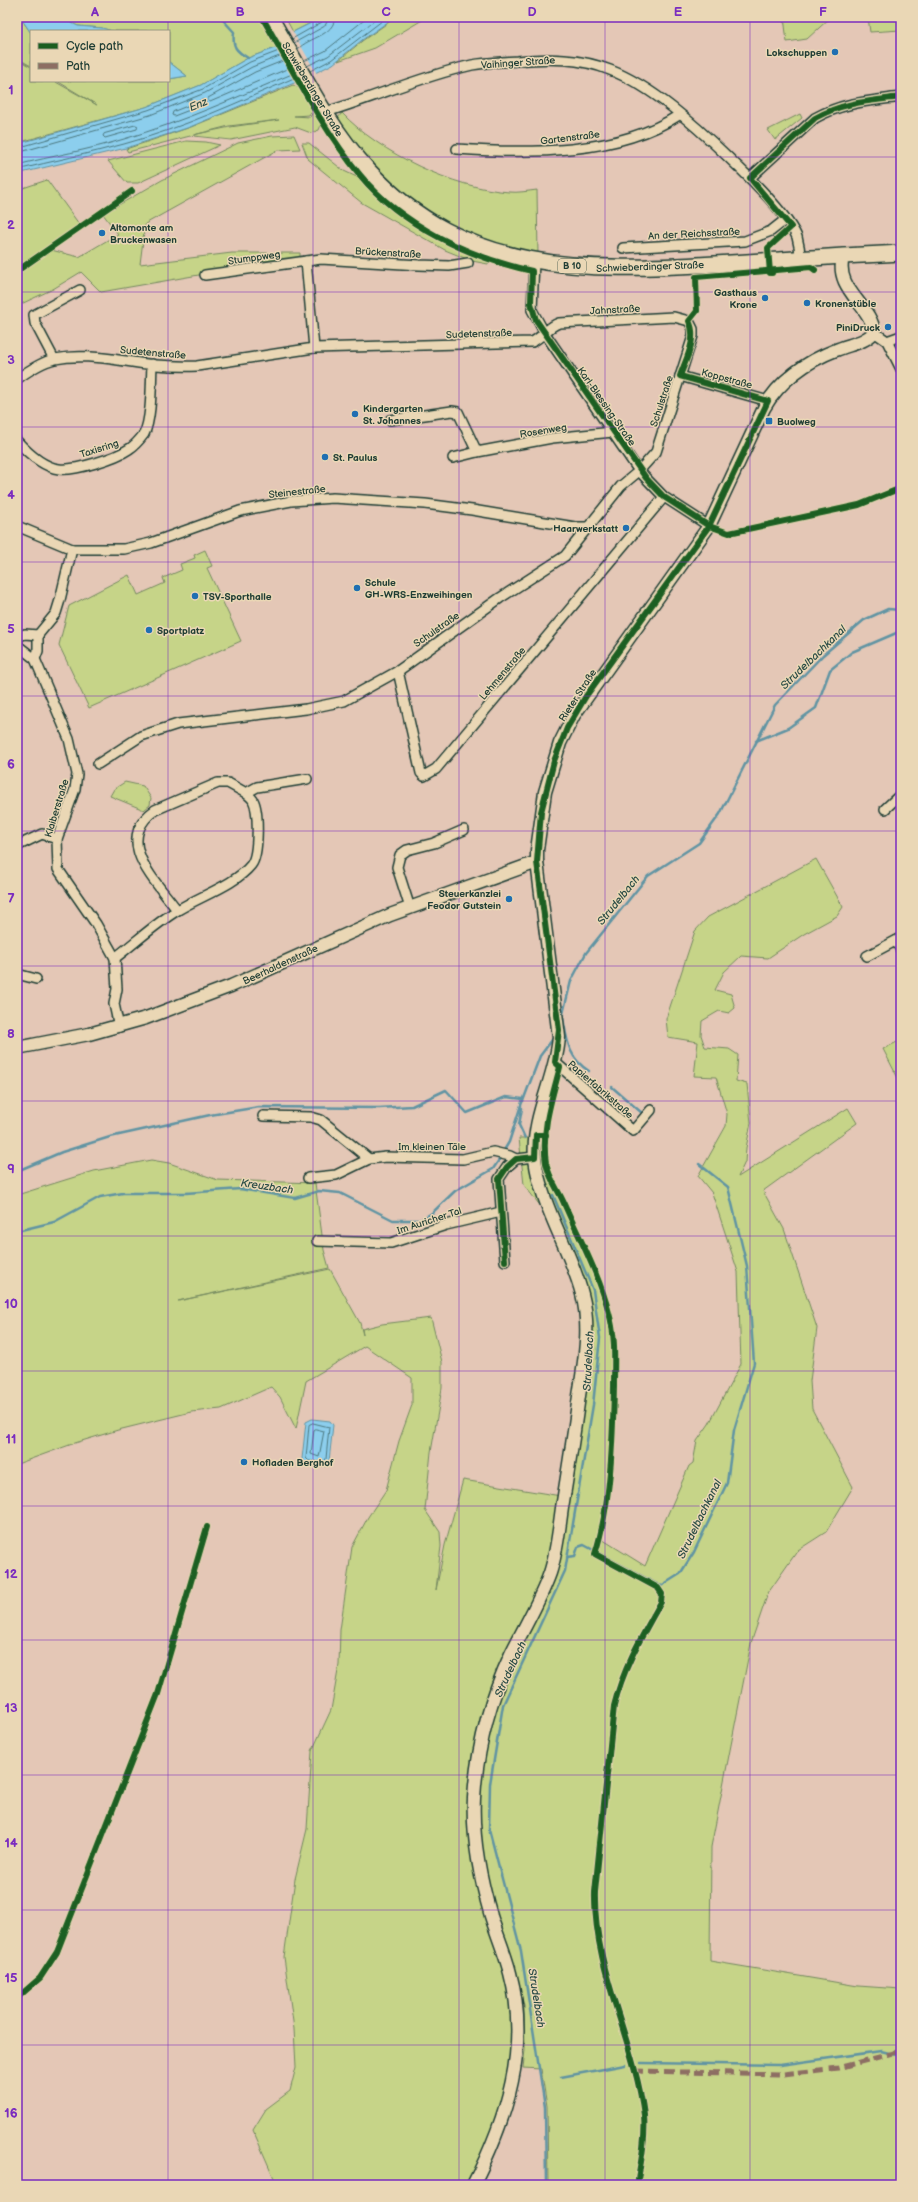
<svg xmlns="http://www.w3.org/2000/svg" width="918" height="2202" viewBox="0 0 918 2202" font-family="'Balsamiq Sans',sans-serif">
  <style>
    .green { fill: #c6d488; stroke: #72885e }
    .water { fill: #8cceed; stroke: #6094a3 }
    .pier { fill: #e4c7b6 }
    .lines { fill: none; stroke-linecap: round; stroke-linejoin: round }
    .shore { stroke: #4b777e; stroke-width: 1 }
    .stream { stroke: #6094a3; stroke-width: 2.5 }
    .minor-casing { stroke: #1f3d34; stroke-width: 12 }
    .tertiary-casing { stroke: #1f3d34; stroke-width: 15 }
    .primary-casing { stroke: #1f3d34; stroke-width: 18 }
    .minor { stroke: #ead7b5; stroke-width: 9 }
    .tertiary { stroke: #ead7b5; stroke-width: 12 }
    .primary { stroke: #ead7b5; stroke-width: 15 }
    .quiet { stroke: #8d6e63; stroke-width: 5; stroke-dasharray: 10 5; stroke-linecap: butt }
    .cycleway-casing { stroke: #ead7b5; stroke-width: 8 }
    .cycleway { stroke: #1b5e20; stroke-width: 6 }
    .grid { fill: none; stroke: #7b2cbf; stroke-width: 1; stroke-opacity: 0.55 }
    .poi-dot { fill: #1f6fb2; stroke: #ead7b5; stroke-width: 1.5 }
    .labels { text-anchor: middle; stroke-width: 3; stroke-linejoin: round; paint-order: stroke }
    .shield { fill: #ead7b5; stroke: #5c6b5b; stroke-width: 1 }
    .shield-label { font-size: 9px; font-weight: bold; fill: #1f3d34 }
    .poi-label { font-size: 10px; font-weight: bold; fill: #1f3d34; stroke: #ead7b5; text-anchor: start }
    .street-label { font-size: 10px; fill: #1f3d34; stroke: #ead7b5 }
    .water-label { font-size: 11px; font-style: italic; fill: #2a4c46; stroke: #ead7b5 }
    .neatline { fill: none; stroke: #7b2cbf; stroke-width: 1.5 }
    .grid-label { font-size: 13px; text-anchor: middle; font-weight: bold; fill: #7b2cbf }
  </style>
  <rect width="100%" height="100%" fill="#e4c7b6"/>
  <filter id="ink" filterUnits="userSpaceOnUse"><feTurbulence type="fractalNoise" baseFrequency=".025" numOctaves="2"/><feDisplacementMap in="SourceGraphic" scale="8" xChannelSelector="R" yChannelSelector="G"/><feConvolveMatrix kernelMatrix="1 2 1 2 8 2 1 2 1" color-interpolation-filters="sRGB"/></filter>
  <g filter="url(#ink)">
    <g class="green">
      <polygon points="17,17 20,17 31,33 31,66 17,58"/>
      <polygon points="59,17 261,17 278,47 248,58 201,85 146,107 17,143 17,59 31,67 31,81 54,81 97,105 57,81 169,81 169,79 187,76 169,62 169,31 112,31 102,28 78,26"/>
      <polygon points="285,17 322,17 293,32"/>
      <polygon points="396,17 469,17 469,19 424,19 375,48 338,61 362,41"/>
      <polygon points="784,17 831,17 807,39 787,42"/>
      <polygon points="868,17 901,17 901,30 870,32"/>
      <polygon points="293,85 303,90 313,109 309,115 294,116 310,117 314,110 321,125 319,130 311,133 295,127 231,140 194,136 197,134 230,127 279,120 229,126 128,152 126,149 191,127"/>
      <path d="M 342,113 C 381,154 453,188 509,192 C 518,193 528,191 537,190 L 538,256 C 519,253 503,247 486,240 C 474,235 462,232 452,226 C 404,201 369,161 337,119 Z"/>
      <polygon points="800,114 802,118 775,140 768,130"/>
      <polygon points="294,135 300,149 278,150 145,224 140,264 232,253 300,253 300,260 239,268 101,292 81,272 53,289 17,306 17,273 51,250 79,257 118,234 103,214 162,180 238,143 272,136"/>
      <polygon points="186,141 206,142 220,145 138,183 127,183 108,161"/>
      <polygon points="302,143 309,143 344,171 361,179 391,207 430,232 489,260 488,264 472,261 445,250 362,203 308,159"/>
      <polygon points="47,180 79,224 17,268 17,190"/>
      <polygon points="205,550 212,566 207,568 241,641 89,708 59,645 69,606 129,575 138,595 165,583 163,578 182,570 180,564 195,558 194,555"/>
      <polygon points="125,782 143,786 151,798 150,805 144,810 110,796 114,789"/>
      <path d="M 816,859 L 843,907 L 837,916 L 804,934 L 768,958 L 741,956 L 724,972 L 715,990 L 731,994 L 735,1008 L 729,1013 L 719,1011 L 702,1021 L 701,1035 L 705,1047 L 729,1049 L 738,1055 L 736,1081 L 747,1084 L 751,1123 L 746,1148 L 745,1162 L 738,1177 L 848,1108 L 857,1123 L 763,1191 L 784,1229 L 817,1328 L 810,1381 L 812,1409 L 853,1487 L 826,1532 L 798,1550 L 768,1593 L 751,1643 L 711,1847 L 710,1961 L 858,1986 L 901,1989 L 901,2185 L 638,2185 L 644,2143 L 644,2115 L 642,2152 L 636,2185 L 548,2185 L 547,2106 L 541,2069 L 523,2068 L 525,2050 L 524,2006 L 515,1972 L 494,1916 L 482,1858 L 478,1791 L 497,1695 L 551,1578 L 589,1321 L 553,1222 L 524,1185 L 519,1138 L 542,1138 L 546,1110 L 557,1068 L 562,1072 C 549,1111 535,1155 558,1193 C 576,1234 602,1277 611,1322 C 615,1343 613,1364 613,1385 C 612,1442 609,1499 594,1554 L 658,1589 L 662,1594 L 660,1602 C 637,1644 618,1679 610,1728 L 594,1908 L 599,1950 L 608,1977 L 598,1931 L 595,1892 L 611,1728 L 622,1679 L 663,1598 L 659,1588 L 596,1554 L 600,1538 L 645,1566 L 689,1466 L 693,1463 L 697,1441 L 709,1424 L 741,1364 L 738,1272 L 712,1193 L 698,1176 L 726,1126 L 727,1114 L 716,1077 L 694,1076 L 698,1042 L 668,1037 L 666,1019 L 695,931 L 708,917 Z"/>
      <polygon points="901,1040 901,1084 883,1049"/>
      <polygon points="151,1160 169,1163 218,1180 315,1183 324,1250 329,1268 178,1301 330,1269 360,1323 363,1335 362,1329 382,1324 431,1318 442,1362 442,1388 431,1452 425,1510 440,1532 441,1546 436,1590 445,1545 463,1480 561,1496 549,1566 491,1692 472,1832 509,1975 519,2050 476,2185 277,2185 253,2130 266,2109 290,2091 296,2067 294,2029 284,1957 295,1879 307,1829 312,1751 331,1710 339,1665 340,1630 352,1547 368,1517 386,1490 399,1441 412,1405 412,1378 365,1346 306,1381 296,1429 280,1397 271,1387 221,1409 191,1412 118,1430 75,1443 17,1464 17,1195 94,1171"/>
    </g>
    <g class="water">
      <polygon points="20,17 59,17 78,26 102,28 112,31 31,31 31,33"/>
      <polygon points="323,17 395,17 362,40 333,64 299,81 190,127 126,148 17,174 17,144 146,107 201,85 248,58 278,47 293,32"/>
      <polygon points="169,62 187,76 169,79"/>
      <polygon points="312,1419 330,1421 333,1425 329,1461 326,1466 306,1465 302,1459 306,1422"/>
    </g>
    <polygon class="pier" points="292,30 317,74 299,83 277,45"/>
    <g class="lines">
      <g class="shore">
        <polyline points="292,39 322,22 324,17"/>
        <polyline points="294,43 325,26 329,17"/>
        <path d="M 298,49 C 309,37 334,36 335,17"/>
        <polyline points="285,60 255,72 208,98 208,101 210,102 289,68"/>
        <polyline points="304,61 325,51 368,17"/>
        <polyline points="307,66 328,56 379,17"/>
        <polyline points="310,71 331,60 387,17"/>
        <polygon points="203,100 206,102 205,104 174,116 172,115 173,112"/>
        <polygon points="136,125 138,126 137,129 105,138 103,136 104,134"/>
        <polyline points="17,148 148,110 203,89 250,62 279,51"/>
        <polyline points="17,153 150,115 205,93 252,67 282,55"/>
        <path d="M 17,165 C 52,156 89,150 124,139 C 182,122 237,97 292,74"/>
        <path d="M 17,170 C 52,161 89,154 124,144 C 183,128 238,102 294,78"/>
        <polygon points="313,1423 329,1427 326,1459 323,1462 309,1461 306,1458 309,1425"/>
        <polygon points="316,1429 324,1431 319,1457 311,1454 314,1430"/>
      </g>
      <g class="stream">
        <path d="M 224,17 L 223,20 L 234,32 C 232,47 236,51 248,58"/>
        <polyline points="756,741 788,728 816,708 830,670 852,652 901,631"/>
        <path d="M 563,1018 C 567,1040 568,1058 589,1071"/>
        <polyline points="561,1022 571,981 586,953 648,876 699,843 720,814 775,705 823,655 864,620 888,609 901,610"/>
        <polyline points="612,1087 642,1113"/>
        <polyline points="523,1101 540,1056 555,1036"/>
        <polyline points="522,1108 519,1125 525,1138"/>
        <polyline points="17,1171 62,1152 110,1137 210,1115 259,1107 379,1108 412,1106 446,1090 467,1113 506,1097 523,1099 509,1142 503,1152"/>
        <polyline points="17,1231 54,1222 100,1197 123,1193 186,1193 240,1189 295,1198 319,1191 340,1193 393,1220 420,1220 432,1213 455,1191 493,1169 501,1157"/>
        <polyline points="567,1557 575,1556 578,1547 584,1545 661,1586 680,1574 694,1552 727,1483 734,1430 754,1363 747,1266 728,1187 699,1164"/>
        <polyline points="641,2063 780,2065 881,2051 901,2056"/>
        <polyline points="561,2077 625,2065"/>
        <polyline points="546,2185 545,2107 521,1951 489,1829 490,1784 503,1705 565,1571 593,1405 600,1338 593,1290 553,1195"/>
      </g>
      <g class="minor-casing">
        <g id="minor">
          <path d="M 326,112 C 375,97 422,76 472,65 C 487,62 503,62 517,61 C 549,58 580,58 610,70 C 652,86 696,126 728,157 C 747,175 787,214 797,237 C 799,244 800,251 800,258"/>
          <path d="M 457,149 C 528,154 618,155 679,115"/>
          <path d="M 750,178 L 815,118 C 843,102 870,101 901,97"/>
          <polyline points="623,248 745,241 771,231 785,220"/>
          <polyline points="306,261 314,348"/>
          <polyline points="534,261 532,310 544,332 639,471 664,497 709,526"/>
          <polyline points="205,275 321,259 419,265 449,266 468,263"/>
          <polyline points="874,332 887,341 901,369"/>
          <polyline points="887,341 901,336"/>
          <polyline points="54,359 35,323 34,315 80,290"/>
          <polyline points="680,376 768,401"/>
          <path d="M 17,379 C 28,371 41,362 55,359 C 79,354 103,358 126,361 C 149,365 173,367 197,366 L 314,348 L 532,342 C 543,337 547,327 559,323 L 674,317 L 689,321 L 693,329 L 693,336 L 656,452 L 639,471 L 621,486 L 565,556 L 500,598 L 398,671 L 344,701 L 306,709 L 178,724 L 141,736 L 98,764"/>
          <polyline points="390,420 452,411 458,412 477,452 552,438 613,432"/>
          <path d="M 17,441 C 27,452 43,467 59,469 C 75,471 116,458 129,449 C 134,446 141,438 144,434 C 152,418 151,383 152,364"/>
          <polyline points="453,458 477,452"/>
          <polyline points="17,526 72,549 124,549 151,543 240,511 291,501 333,498 425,504 472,510 575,527 590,527"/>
          <polyline points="72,549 60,600 56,613 38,635 38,651 35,659 69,739 77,774 75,789 57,839 58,869 96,924 115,958 117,989 114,1004 119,1027"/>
          <polyline points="17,641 19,636 25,634 38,635"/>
          <polyline points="17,645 35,659"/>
          <polyline points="398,671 421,773 424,776 436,769 664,497"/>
          <polyline points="885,809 901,794"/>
          <polyline points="17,846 42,834 57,839"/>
          <polyline points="410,908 397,867 400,855 407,850 434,843 464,830"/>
          <path d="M 177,910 C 156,881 112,841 155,810 L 218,783 L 228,783 L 246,793"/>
          <polyline points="896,941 901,950"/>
          <polyline points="867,956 901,938"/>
          <path d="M 115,958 C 136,942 156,923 178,910 C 200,896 235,885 251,865 C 259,855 259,811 253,800 C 251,797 248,795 246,793 L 257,787 L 307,779"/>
          <polyline points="17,974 36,979"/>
          <polyline points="555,1062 633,1131 651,1110"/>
          <polyline points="263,1116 311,1117 321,1120 369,1159"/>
          <polyline points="308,1178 336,1175 369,1159 386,1157 463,1159 493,1152 510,1156 516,1159"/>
          <polyline points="317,1241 391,1243 446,1225 501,1212"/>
          <polyline points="505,1261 499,1179 507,1167 516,1159 535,1157"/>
        </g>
      </g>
      <g class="tertiary-casing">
        <g id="tertiary">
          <polyline points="17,1048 89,1034 146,1018 231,986 390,915 537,862"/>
          <path d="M 473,2185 C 507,2119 530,2047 510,1973 C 505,1953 497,1935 491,1916 C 480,1878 472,1837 474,1798 C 477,1748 490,1699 511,1654 C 524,1627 540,1601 550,1573 C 557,1552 559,1529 562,1508 C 568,1471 574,1433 579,1396 C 584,1363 591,1327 582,1294 C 570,1248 541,1207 535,1159 C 531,1116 556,1078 559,1037 L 537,862 L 537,850 L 545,792 L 560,743 L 574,715 L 709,526 L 764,408 C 779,381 807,361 836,350 C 850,344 865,343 874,332 C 871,305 834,289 843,257"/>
        </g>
      </g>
      <g class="primary-casing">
        <path id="primary" d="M 270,17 C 300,69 327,126 369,171 C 465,274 585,272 715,264 C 777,260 839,256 901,253"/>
      </g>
      <use href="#minor" class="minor"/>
      <use href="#tertiary" class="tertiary"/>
      <use href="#primary" class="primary"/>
      <polyline class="quiet" points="634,2071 783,2074 838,2068 901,2051"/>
      <g class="cycleway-casing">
        <g id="cycleway">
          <path d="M 262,17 C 293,70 321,127 360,175 C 401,225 470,258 532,271 L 531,303 L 536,320 L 646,478 L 664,497 L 709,526 L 729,533 L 859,505 L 901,488"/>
          <polyline points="17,271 132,191"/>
          <path d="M 772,273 L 770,273 L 768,248 L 791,227 L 750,178 L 815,118 C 843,102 870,101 901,97"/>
          <polyline points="505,1261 499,1179 507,1167 516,1159 535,1157 536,1135 546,1135"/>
          <polyline points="17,1998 40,1978 57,1952 158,1694 207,1527"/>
          <path d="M 637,2185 C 641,2162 646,2138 644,2115 C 634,2039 593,1969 595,1892 L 614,1706 C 623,1668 642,1636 661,1602 L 662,1594 L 658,1588 L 595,1554 C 611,1504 613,1438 614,1386 C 614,1361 616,1337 609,1313 C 599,1274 579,1238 563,1201 C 557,1188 549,1178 546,1163 C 541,1130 552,1098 560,1067 L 555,1062 L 559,1030 L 537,862 L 541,812 L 554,761 L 567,728 L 586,696 L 709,526 L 768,401 L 680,376 C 686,359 698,338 689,321 L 697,311 L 696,277 L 811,267 L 815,270"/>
        </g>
      </g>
      <use href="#cycleway" class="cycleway"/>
    </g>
  </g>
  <path class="grid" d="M 168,17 L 168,31M 313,17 L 313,2185M 459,17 L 459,2185M 605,17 L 605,2185M 750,17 L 750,2185M 168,81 L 168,2185M 17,157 L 901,157M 17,292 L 901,292M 17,427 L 901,427M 17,562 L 901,562M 17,696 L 901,696M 17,831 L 901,831M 17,966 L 901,966M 17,1101 L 901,1101M 17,1236 L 901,1236M 17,1371 L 901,1371M 17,1506 L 901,1506M 17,1640 L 901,1640M 17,1775 L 901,1775M 17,1910 L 901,1910M 17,2045 L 901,2045"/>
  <g class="poi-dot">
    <circle cx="835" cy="52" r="4"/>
    <circle cx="102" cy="233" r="4"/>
    <circle cx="765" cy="298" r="4"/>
    <circle cx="807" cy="303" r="4"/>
    <circle cx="888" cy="327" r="4"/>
    <circle cx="355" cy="414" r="4"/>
    <rect x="765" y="417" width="8" height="8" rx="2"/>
    <circle cx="325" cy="457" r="4"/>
    <circle cx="626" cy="528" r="4"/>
    <circle cx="357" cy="588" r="4"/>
    <circle cx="195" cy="596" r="4"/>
    <circle cx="149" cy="630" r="4"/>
    <circle cx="509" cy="899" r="4"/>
    <circle cx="244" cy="1462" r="4"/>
  </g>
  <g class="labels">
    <rect class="shield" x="558" y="259" width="28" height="14" rx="3"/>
    <g class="shield-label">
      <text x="572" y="269">B 10</text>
    </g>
    <g class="poi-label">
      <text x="827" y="56" text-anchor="end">Lokschuppen</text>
      <text x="110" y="231">Altomonte am<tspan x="110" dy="12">Bruckenwasen</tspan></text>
      <text x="757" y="296" text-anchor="end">Gasthaus<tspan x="757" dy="12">Krone</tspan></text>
      <text x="815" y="307">Kronenstüble</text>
      <text x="880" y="331" text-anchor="end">PiniDruck</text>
      <text x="363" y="412">Kindergarten<tspan x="363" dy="12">St. Johannes</tspan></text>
      <text x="777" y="425">Buolweg</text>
      <text x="333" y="461">St. Paulus</text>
      <text x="618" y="532" text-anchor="end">Haarwerkstatt</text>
      <text x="365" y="586">Schule<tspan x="365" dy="12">GH-WRS-Enzweihingen</tspan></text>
      <text x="203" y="600">TSV-Sporthalle</text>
      <text x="157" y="634">Sportplatz</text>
      <text x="501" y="897" text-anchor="end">Steuerkanzlei<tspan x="501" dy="12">Feodor Gutstein</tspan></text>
      <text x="252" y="1466">Hofladen Berghof</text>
    </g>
    <g class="street-label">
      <text transform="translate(518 62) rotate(-4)" y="4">Vaihinger Straße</text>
      <text transform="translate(313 89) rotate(59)" y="4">Schwieberdinger Straße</text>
      <text transform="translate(570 137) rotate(-7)" y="4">Gartenstraße</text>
      <text transform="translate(694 233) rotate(-3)" y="4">An der Reichsstraße</text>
      <text transform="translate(388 252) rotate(3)" y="4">Brückenstraße</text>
      <text transform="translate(254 257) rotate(-8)" y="4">Stumppweg</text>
      <text transform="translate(650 266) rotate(-2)" y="4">Schwieberdinger Straße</text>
      <text transform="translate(615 309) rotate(-3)" y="4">Jahnstraße</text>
      <text transform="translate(479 333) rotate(-2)" y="4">Sudetenstraße</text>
      <text transform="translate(153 352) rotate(5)" y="4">Sudetenstraße</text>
      <text transform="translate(727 378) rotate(15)" y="4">Koppstraße</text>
      <text transform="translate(661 401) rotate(-72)" y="4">Schulstraße</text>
      <text transform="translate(607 406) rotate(55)" y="4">Karl-Blessing-Straße</text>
      <text transform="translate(543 430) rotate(-9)" y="4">Rosenweg</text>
      <text transform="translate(99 448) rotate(-18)" y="4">Taxisring</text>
      <text transform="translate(297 491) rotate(-6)" y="4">Steinestraße</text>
      <text transform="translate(436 629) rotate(-35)" y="4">Schulstraße</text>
      <text transform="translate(502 673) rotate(-50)" y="4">Lehmenstraße</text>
      <text transform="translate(577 695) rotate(-57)" y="4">Rieter Straße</text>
      <text transform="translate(56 808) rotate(-73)" y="4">Klaiberstraße</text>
      <text transform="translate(280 964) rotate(-25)" y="4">Beerhaldenstraße</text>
      <text transform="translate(601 1089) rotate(41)" y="4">Papierfabrikstraße</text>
      <text x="432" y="1150">Im kleinen Täle</text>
      <text transform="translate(429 1220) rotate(-18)" y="4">Im Auricher Tal</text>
    </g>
    <g class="water-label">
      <text transform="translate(198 104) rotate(-22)" y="4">Enz</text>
      <text transform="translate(813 657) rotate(-44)" y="4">Strudelbachkanal</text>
      <text transform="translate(618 900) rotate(-51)" y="4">Strudelbach</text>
      <text transform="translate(267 1186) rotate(8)" y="4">Kreuzbach</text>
      <text transform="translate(588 1361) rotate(-87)" y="4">Strudelbach</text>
      <text transform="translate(699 1519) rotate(-64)" y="4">Strudelbachkanal</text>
      <text transform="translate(510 1669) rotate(-65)" y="4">Strudelbach</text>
      <text transform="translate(537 1998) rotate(81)" y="4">Strudelbach</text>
    </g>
  </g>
  <rect width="918" height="2202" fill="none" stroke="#ead7b5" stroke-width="44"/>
  <rect x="30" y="30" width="140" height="52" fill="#ead7b5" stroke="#999981"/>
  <rect x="38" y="43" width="20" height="6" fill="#1b5e20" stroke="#999981"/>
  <text x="66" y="50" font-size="12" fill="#1f3d34">Cycle path</text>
  <rect x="38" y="63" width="20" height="6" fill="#8d6e63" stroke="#999981"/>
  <text x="66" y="70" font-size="12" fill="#1f3d34">Path</text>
  <rect x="22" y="22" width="874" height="2158" class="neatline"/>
  <g class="grid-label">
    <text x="95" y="16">A</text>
    <text x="240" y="16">B</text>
    <text x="386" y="16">C</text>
    <text x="532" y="16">D</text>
    <text x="678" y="16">E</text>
    <text x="823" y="16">F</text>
    <text x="11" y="94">1</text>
    <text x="11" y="229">2</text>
    <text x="11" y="364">3</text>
    <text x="11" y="499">4</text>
    <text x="11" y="633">5</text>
    <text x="11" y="768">6</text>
    <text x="11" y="903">7</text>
    <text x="11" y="1038">8</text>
    <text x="11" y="1173">9</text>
    <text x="11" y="1308">10</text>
    <text x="11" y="1443">11</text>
    <text x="11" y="1578">12</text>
    <text x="11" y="1712">13</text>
    <text x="11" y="1847">14</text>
    <text x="11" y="1982">15</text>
    <text x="11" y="2117">16</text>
  </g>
</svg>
